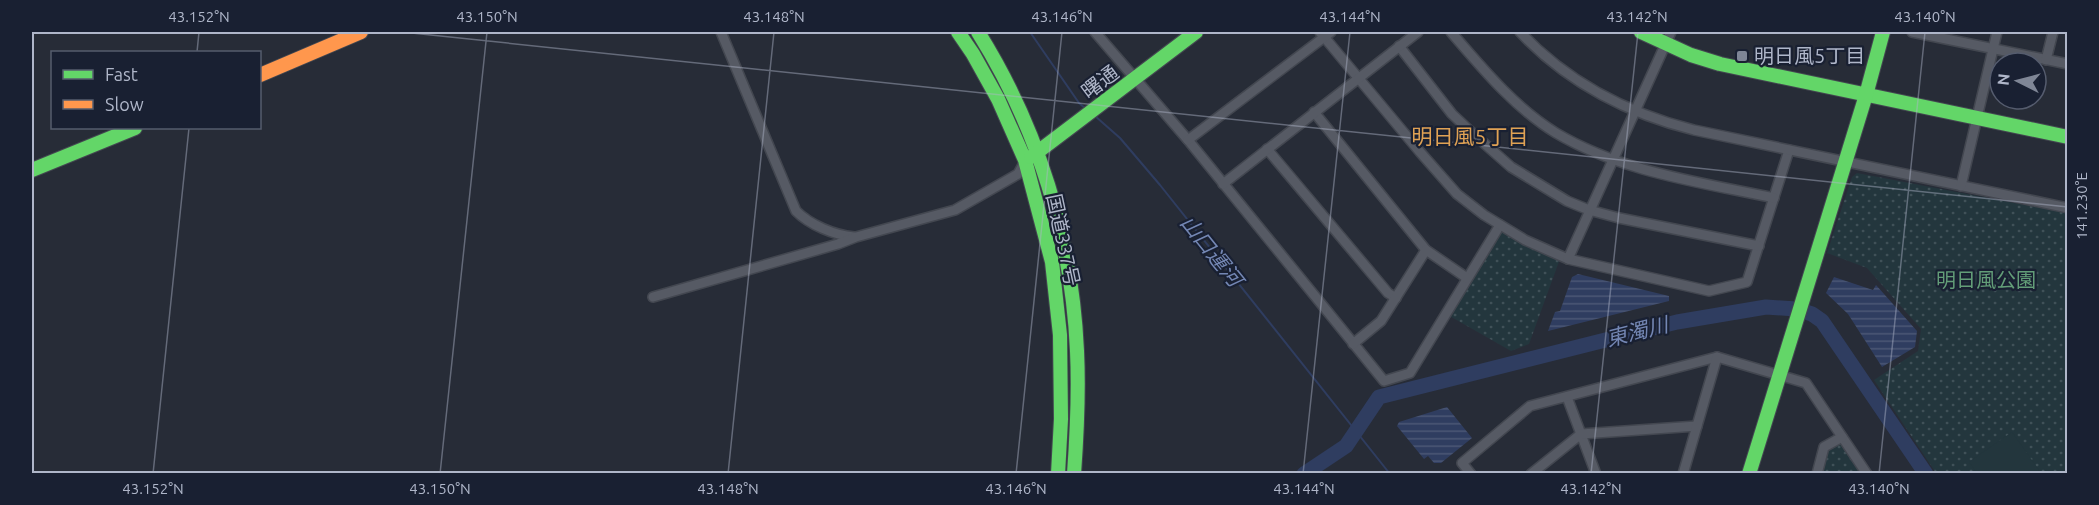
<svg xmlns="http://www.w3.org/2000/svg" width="2099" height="505" viewBox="0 0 2099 505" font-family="Ubuntu,'Noto Sans JP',sans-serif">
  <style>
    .grass { fill: url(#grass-dots) }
    .garden { fill: #23363d }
    .water { fill: url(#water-rules) }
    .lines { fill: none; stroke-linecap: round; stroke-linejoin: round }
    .stream { stroke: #2f3d60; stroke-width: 2 }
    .river { stroke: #2f3d60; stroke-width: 15 }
    .street-casing { stroke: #434750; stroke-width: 12 }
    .fast-casing { stroke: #434750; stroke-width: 16 }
    .slow-casing { stroke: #434750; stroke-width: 16 }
    .street { stroke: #565a64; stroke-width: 9 }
    .fast { stroke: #63d668; stroke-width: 14 }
    .slow { stroke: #ff974d; stroke-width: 14 }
    .ticks { fill: none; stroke: #afb6c9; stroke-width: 1.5; stroke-opacity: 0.45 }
    .poi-dot { fill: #7f8696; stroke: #192032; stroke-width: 2 }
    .labels { text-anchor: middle; stroke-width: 4.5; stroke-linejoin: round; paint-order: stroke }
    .poi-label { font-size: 20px; fill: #afb6c9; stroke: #192032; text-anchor: start }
    .street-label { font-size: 20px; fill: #afb6c9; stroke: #192032 }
    .park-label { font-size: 20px; fill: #639d78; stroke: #192032 }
    .neighbourhood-label { font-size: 21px; fill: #e0a254; stroke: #192032 }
    .water-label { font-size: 21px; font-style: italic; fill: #7487b4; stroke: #192032 }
    .neatline { fill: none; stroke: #afb6c9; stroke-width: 2 }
    .ticks-label { font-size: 15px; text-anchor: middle; fill: #afb6c9 }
  </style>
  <defs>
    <pattern id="grass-dots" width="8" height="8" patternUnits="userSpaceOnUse" patternTransform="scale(1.5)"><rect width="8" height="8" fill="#23363d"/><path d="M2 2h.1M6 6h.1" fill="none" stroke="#405158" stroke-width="1.8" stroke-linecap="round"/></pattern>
    <pattern id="water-rules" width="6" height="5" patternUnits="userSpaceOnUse" patternTransform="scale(1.5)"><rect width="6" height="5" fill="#2f3d60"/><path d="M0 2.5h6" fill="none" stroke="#4b5775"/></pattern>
  </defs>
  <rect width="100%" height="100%" fill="#272c37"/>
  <g class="grass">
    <polygon points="1857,173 2067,213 2068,455 2064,473 1936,473 1874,380 1918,351 1921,329 1867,268 1827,253 1852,177"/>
    <polygon points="1500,225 1561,256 1529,344 1511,351 1446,314"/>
    <polygon points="1842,437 1867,474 1817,474 1824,447"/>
  </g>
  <polygon class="garden" points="2012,432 2041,473 1977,473 1969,462"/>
  <g class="water">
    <polygon points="1578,274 1669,296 1669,301 1548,331 1555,312 1560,311 1572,277"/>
    <polygon points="1834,277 1873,290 1876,285 1917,331 1915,347 1882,367 1848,314 1826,293"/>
    <polygon points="1447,407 1472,438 1441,463 1434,463 1428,456 1424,459 1397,426 1399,422"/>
  </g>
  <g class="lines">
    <g class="stream">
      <polyline points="1030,32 1079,103 1086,109"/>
      <polyline points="1095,116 1120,138 1160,185 1390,474"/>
    </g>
    <polyline class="river" points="1304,474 1346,446 1379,397 1677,322 1766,307 1796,309 1812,314 1822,321 1926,474"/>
    <g class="street-casing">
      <g id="street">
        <path d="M 721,32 L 796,211 C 810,225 834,235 854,237"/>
        <polyline points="1095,32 1188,140 1384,381 1410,373 1500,225"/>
        <polyline points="1320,32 1420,152 1457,194 1484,215 1525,240 1568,259 1709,291 1747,282 1789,150"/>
        <path d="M 1451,32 C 1482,68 1515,108 1556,133 C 1622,172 1699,182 1774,198"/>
        <path d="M 1520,32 C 1568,83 1626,113 1694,130 L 2068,208"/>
        <polyline points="1912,32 2068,64"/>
        <polyline points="1399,46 1452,114 1469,130 1511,167 1567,201 1589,210 1619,218 1759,246"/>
        <polyline points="2046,60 2053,32"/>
        <polyline points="1314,112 1426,250 1467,278"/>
        <polyline points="1188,140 1331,32"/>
        <polyline points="1267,149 1388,293 1396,298"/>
        <polyline points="1223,184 1418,32"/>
        <polyline points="1961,186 1997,32"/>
        <polyline points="1568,259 1671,32"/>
        <polyline points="653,297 838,244 856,237 955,210 1018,174 1024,163"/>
        <polyline points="1353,344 1381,321 1426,250"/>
        <polyline points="1567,397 1596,474"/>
        <polyline points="1471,474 1462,463 1530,406 1717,357 1806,383 1867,474"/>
        <polyline points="1531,474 1581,434 1697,426"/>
        <polyline points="1683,474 1717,357"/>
        <polyline points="1817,474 1824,447 1842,437"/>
      </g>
    </g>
    <g class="fast-casing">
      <g id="fast">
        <polyline points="958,32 973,54 998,99 1025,160 1052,262 1060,335 1061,419 1058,474"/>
        <path d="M 978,32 C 1038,128 1072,238 1077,351 C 1079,392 1077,433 1074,474"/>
        <polyline points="1641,32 1691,55 1720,64 2068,137"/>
        <polyline points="1031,157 1196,32"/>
        <polyline points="32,170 135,128"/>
        <polyline points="1749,474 1866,95 1883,32"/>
      </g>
    </g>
    <g class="slow-casing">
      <polyline id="slow" points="260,75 361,32"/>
    </g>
    <use href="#street" class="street"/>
    <use href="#fast" class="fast"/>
    <use href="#slow" class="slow"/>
  </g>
  <path class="ticks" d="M 402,32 L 2068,207M 197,52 L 199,32M 153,474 L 189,128M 440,474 L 487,32M 728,474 L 774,32M 1016,474 L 1062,32M 1303,474 L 1350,32M 1591,474 L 1638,32M 1879,474 L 1925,32"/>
  <rect class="poi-dot" x="1736" y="50" width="12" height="12" rx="3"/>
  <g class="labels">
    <g class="poi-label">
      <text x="1754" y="63">明日風5丁目</text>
    </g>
    <g class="street-label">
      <text transform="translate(1100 82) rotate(-37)" y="7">曙通</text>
      <text transform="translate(1063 240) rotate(78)" y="7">国道337号</text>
    </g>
    <g class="park-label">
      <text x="1986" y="287">明日風公園</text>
    </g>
    <g class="neighbourhood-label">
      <text x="1470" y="144">明日風5丁目</text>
    </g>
    <g class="water-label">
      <text transform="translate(1211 251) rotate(51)" y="7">山口運河</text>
      <text transform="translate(1637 332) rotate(-14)" y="7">東濁川</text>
    </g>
  </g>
  <rect width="2099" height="505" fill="none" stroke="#192032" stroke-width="66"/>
  <rect x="51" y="51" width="210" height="78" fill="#192032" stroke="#555c6e" stroke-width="1.5"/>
  <rect x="63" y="70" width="30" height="9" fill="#63d668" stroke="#555c6e" stroke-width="1.5"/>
  <text x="105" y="81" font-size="18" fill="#afb6c9">Fast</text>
  <rect x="63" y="100" width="30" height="9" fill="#ff974d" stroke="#555c6e" stroke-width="1.5"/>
  <text x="105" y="111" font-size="18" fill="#afb6c9">Slow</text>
  <g transform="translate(2018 81) rotate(276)"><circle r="28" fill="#192032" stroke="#555c6e" stroke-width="1.5"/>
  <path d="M0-4.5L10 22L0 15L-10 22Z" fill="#7f8696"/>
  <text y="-9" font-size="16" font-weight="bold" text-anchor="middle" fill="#afb6c9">N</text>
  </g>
  <rect x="33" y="33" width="2033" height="439" class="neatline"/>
  <g class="ticks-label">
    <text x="199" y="22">43.152°N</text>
    <text x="487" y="22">43.150°N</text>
    <text x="774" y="22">43.148°N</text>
    <text x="1062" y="22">43.146°N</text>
    <text x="1350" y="22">43.144°N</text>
    <text x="1637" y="22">43.142°N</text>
    <text x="1925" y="22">43.140°N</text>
    <text transform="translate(2082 206) rotate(-90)" y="5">141.230°E</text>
    <text x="153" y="494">43.152°N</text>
    <text x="440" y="494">43.150°N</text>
    <text x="728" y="494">43.148°N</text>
    <text x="1016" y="494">43.146°N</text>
    <text x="1304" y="494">43.144°N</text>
    <text x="1591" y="494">43.142°N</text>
    <text x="1879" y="494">43.140°N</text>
  </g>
</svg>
